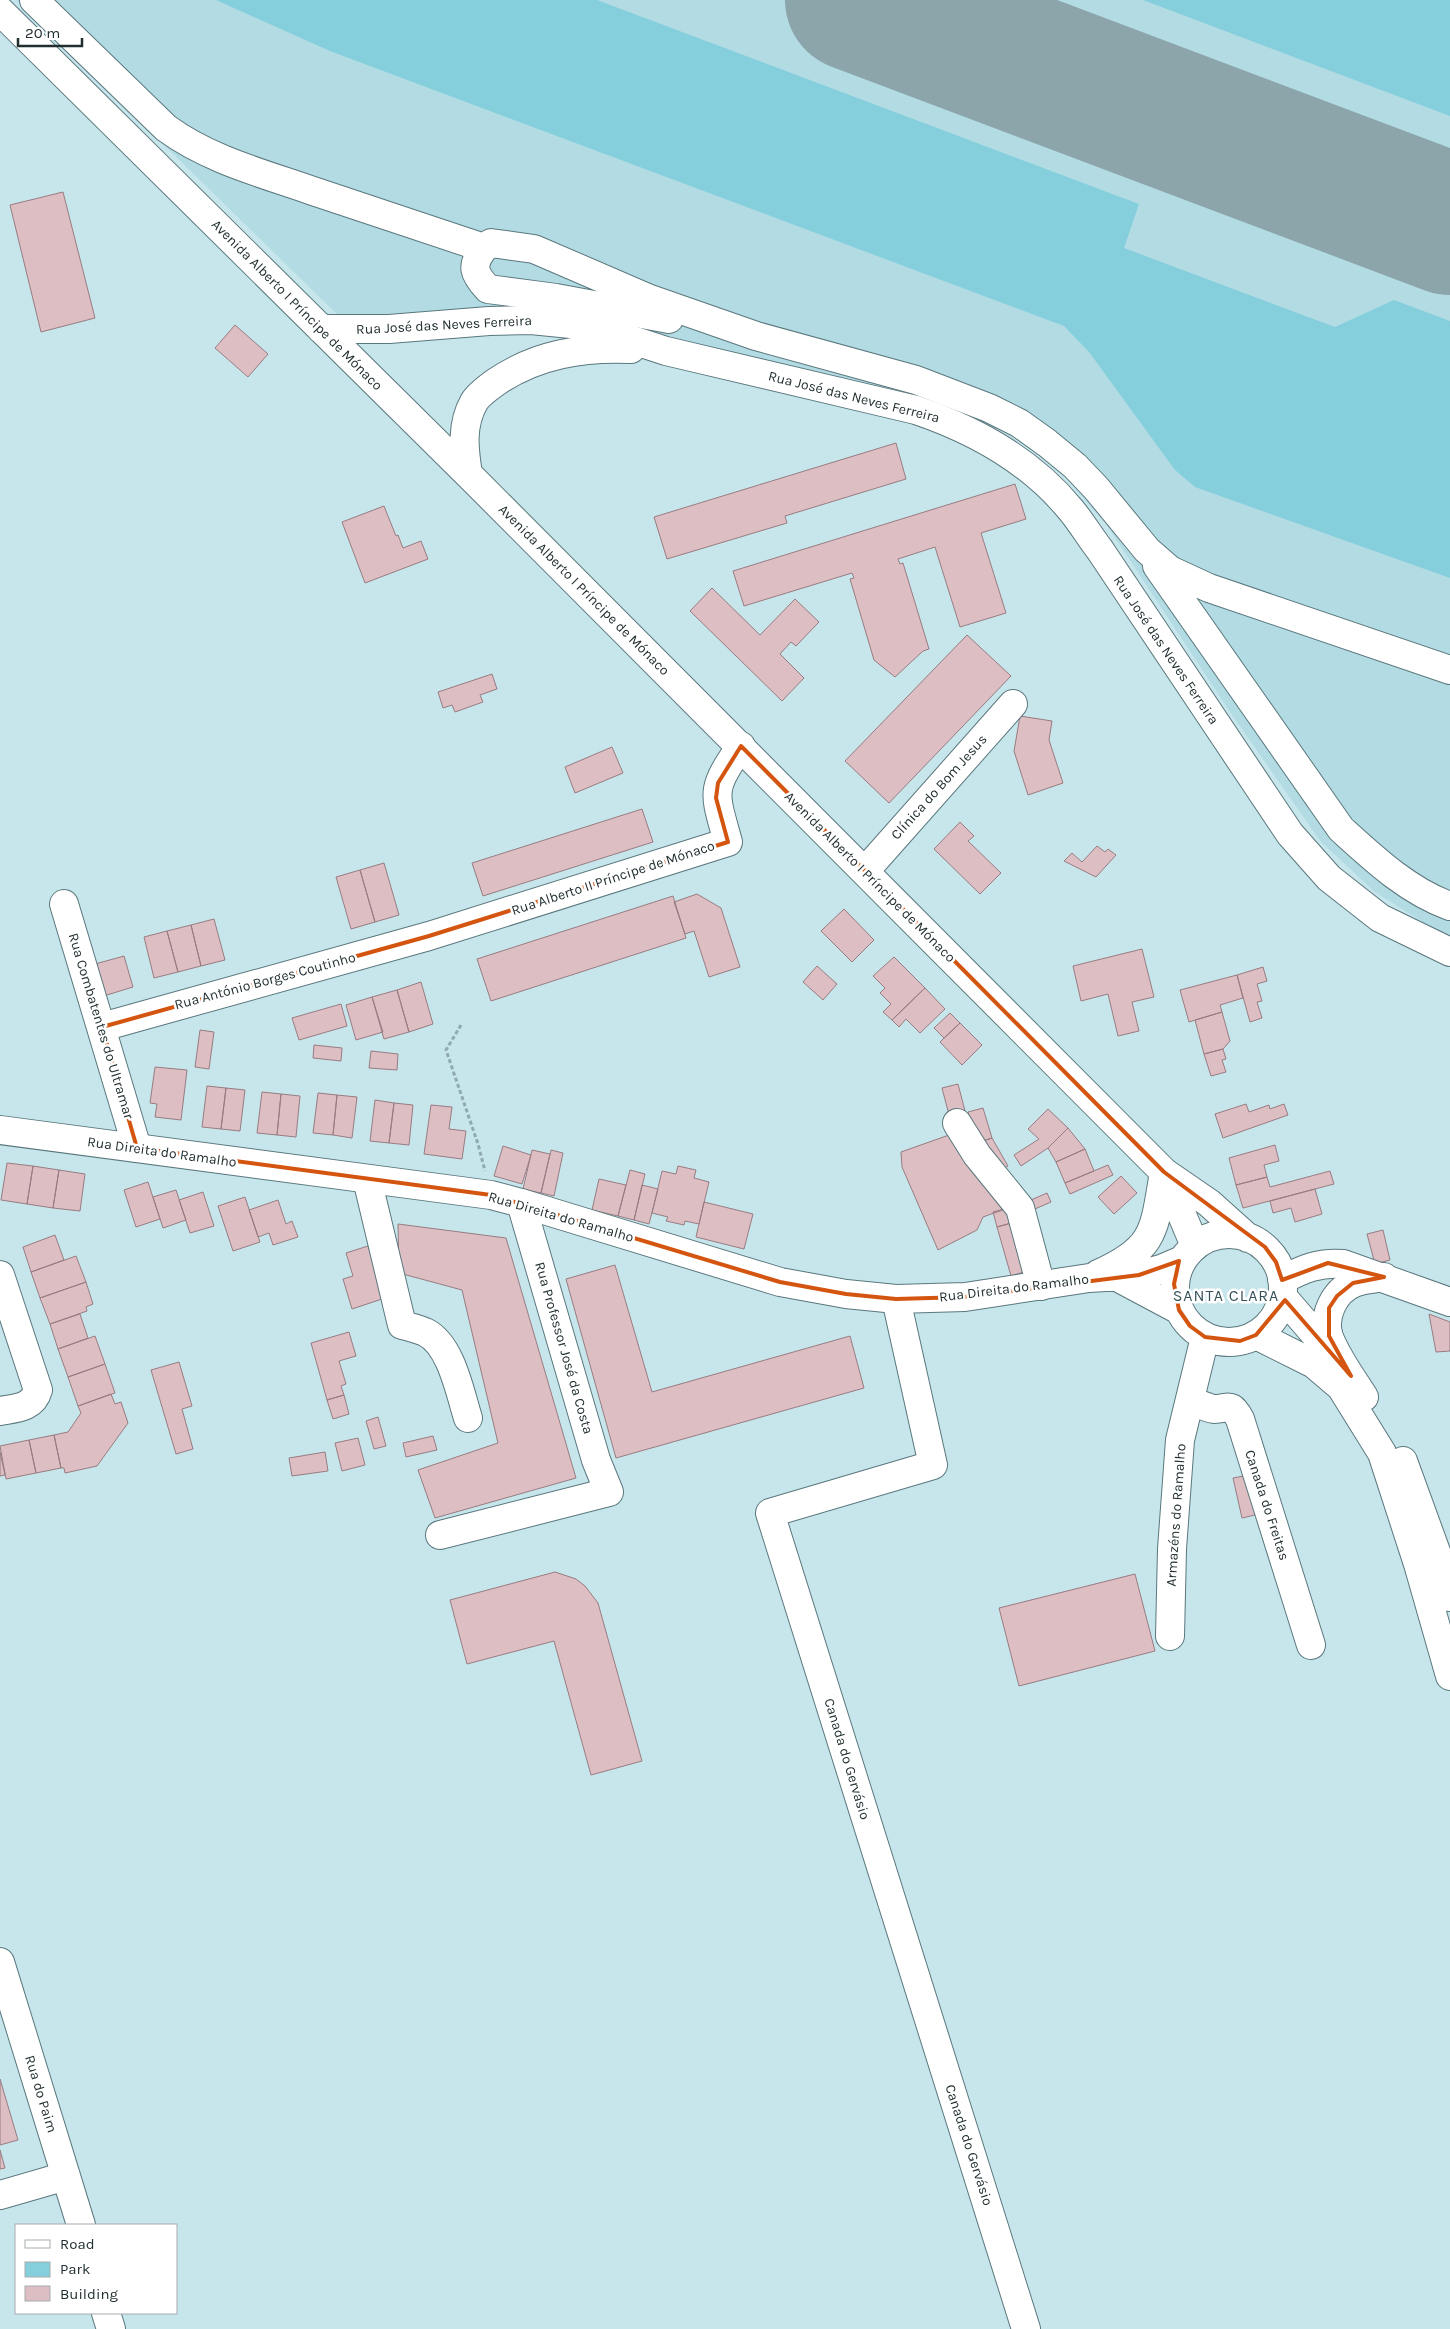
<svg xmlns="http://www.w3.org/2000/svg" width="1450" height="2329" font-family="Karla,sans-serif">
	<rect width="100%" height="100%" fill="#c6e6ec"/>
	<path fill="#b2dbe3" d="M16 0H1450V935L1434 929 1375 892 1321 842 1230 712 1106 524 1064 476 1037 453 1011 435 948 406 911 395 618 326 348 325Z"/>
	<path fill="#85cfdd" d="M216 0H597L1139 204 1124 248 1335 327 1394 300 1450 321V578L1195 487 1175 470 1089 352 1064 326 330 51Z
		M1143 0H1450V116Z"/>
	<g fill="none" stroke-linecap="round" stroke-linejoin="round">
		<path stroke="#8ca5aa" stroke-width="142" d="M856 0 1450 224"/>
	</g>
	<path fill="#dcbec3" stroke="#987c81" d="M63 192 95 318 41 332 10 205Z
		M235 325 268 354 248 377 215 348Z
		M896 443 906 479 785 516 787 523 667 559 654 517Z
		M1015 484 1026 519 981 533 1006 613 960 627 935 547 898 559 900 564 903 563 929 649 923 651 895 677 874 660 850 579 854 578 852 573 744 606 733 571Z
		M384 506 396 536 398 535 403 548 421 541 428 559 365 583 342 522Z
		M712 588 760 635 795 599 819 622 796 646 791 642 780 654 804 678 782 701 690 611Z
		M967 635 1011 676 889 803 845 761Z
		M492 674 497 689 480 695 483 702 455 712 452 705 443 708 438 692Z
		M1020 716 1052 721 1049 740 1063 783 1028 795 1014 751Z
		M612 747 623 773 575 793 565 767Z
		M642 809 653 842 483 896 472 863Z
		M960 822 974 836 968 841 1001 873 980 894 934 849Z
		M1097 846 1105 852 1108 849 1116 855 1096 877 1064 861 1072 853 1082 862Z
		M384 863 399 915 375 922 360 870Z
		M360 870 375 922 351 929 336 877Z
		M697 894 721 908 740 967 709 977 694 931 685 934 674 902Z
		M673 896 686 938 491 1001 477 959Z
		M844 909 874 940 852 962 821 931Z
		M214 919 225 960 201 966 191 925Z
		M191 925 201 966 178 972 167 931Z
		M167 931 178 972 154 978 144 937Z
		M1142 949 1154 997 1132 1002 1139 1031 1118 1036 1108 994 1081 1001 1073 966Z
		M124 956 133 987 97 998 88 966Z
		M894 957 925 988 892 1020 883 1012 891 1004 880 993 885 988 873 976Z
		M817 966 837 984 823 1000 803 982Z
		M1263 967 1267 981 1257 984 1262 1001 1257 1002 1262 1018 1250 1022 1237 975Z
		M1237 975 1243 998 1220 1005 1222 1012 1189 1022 1180 990Z
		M421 982 433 1024 409 1032 397 990Z
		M925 988 945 1009 920 1033 906 1019 899 1027 892 1020Z
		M397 990 409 1032 384 1039 372 997Z
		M372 997 383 1032 356 1040 346 1005Z
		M341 1004 347 1026 299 1040 292 1018Z
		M1222 1012 1230 1041 1223 1049 1204 1054 1195 1020Z
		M950 1013 960 1023 944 1038 934 1028Z
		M960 1023 982 1045 962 1065 940 1042Z
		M200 1030 214 1032 209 1069 195 1067Z
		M314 1045 342 1048 341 1061 313 1058Z
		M1223 1049 1226 1059 1222 1060 1226 1072 1211 1076 1204 1054Z
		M371 1051 398 1054 397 1070 369 1068Z
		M155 1067 187 1070 181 1120 155 1117 157 1104 150 1103Z
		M958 1084 965 1111 949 1115 942 1088Z
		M207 1086 226 1088 221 1129 202 1127Z
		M226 1088 245 1090 240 1131 221 1129Z
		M262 1092 281 1094 277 1135 257 1133Z
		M318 1093 337 1095 333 1135 313 1133Z
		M281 1094 300 1096 296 1137 277 1135Z
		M337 1095 357 1097 352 1138 333 1135Z
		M375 1100 394 1103 389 1143 370 1141Z
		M394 1103 413 1105 409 1145 389 1143Z
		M1246 1104 1249 1112 1269 1105 1270 1109 1284 1104 1288 1115 1223 1138 1215 1114Z
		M431 1105 452 1107 449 1129 466 1131 462 1159 424 1154Z
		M983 1108 992 1138 977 1143 968 1112Z
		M1048 1109 1068 1128 1048 1148 1021 1166 1014 1155 1039 1139 1028 1129Z
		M1068 1128 1085 1149 1056 1162 1048 1148Z
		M949 1135 1011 1207 983 1217 977 1230 938 1250 902 1167 901 1152Z
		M992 1138 1008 1166 996 1173 977 1143Z
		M1275 1145 1279 1161 1264 1165 1267 1177 1236 1185 1229 1158Z
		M503 1146 531 1155 522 1184 494 1176Z
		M1085 1149 1094 1171 1065 1183 1056 1162Z
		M532 1150 550 1154 541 1193 523 1189Z
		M551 1150 563 1153 554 1196 541 1193Z
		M7 1163 33 1166 27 1204 1 1200Z
		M1108 1165 1113 1175 1070 1194 1065 1183Z
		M33 1166 59 1170 53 1208 27 1204Z
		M678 1166 696 1170 694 1178 709 1182 699 1224 685 1221 684 1225 666 1221 668 1217 652 1213 662 1171 676 1174Z
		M59 1170 85 1174 80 1211 53 1208Z
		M630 1170 645 1174 634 1220 618 1216Z
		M1330 1171 1334 1184 1243 1208 1236 1185 1267 1177 1270 1187Z
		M1121 1176 1137 1193 1114 1214 1098 1197Z
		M599 1179 626 1185 618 1216 592 1210Z
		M148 1182 160 1219 136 1227 124 1190Z
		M642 1185 658 1189 649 1224 634 1220Z
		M1315 1189 1322 1214 1295 1222 1291 1208 1273 1213 1270 1201Z
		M176 1190 186 1220 163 1228 153 1197Z
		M203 1192 214 1226 190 1233 179 1200Z
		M1047 1193 1051 1202 1028 1212 1024 1203Z
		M245 1197 260 1242 233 1251 218 1206Z
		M278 1200 286 1224 292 1221 298 1237 273 1245 269 1233 258 1237 249 1210Z
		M704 1202 753 1214 744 1249 696 1237Z
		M1011 1207 1015 1222 997 1227 993 1212Z
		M1015 1222 1030 1270 1011 1276 997 1227Z
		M398 1224 506 1238 576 1478 435 1518 418 1470 498 1443 462 1290 399 1273Z
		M1383 1230 1390 1260 1375 1264 1367 1234Z
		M55 1235 64 1260 31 1272 23 1247Z
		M368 1246 385 1298 352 1309 343 1279 353 1276 346 1253Z
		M76 1256 86 1282 40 1298 31 1272Z
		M615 1265 652 1392 850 1336 864 1388 616 1458 566 1279Z
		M86 1282 93 1304 86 1307 87 1311 50 1324 40 1298Z
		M80 1314 88 1338 58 1349 50 1324Z
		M1429 1314 1450 1322V1351L1436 1352Z
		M349 1332 356 1356 339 1361 346 1384 341 1386 344 1395 327 1400 311 1343Z
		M95 1336 105 1364 68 1377 58 1349Z
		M179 1362 192 1406 182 1409 193 1449 176 1454 151 1370Z
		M105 1364 115 1393 78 1406 68 1377Z
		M111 1394 115 1404 121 1402 128 1423 97 1466 65 1473 64 1468H61L54 1435 68 1432 81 1413 78 1406Z
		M344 1395 349 1414 333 1419 327 1400Z
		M378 1417 386 1446 374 1449 366 1421Z
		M54 1435 61 1468 36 1473 29 1440Z
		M433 1436 437 1450 406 1457 403 1443Z
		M358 1438 365 1465 342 1471 335 1443Z
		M29 1440 36 1473 6 1479 0 1446Z
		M0 1452 5 1475 0 1476Z
		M325 1452 328 1471 292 1476 289 1458Z
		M1249 1475 1259 1514 1242 1518 1233 1478Z
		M555 1572 576 1579 585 1586 598 1603 642 1761 591 1775 554 1641 467 1664 450 1600Z
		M1135 1574 1155 1651 1019 1686 999 1608Z
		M0 2079 18 2140 0 2145Z
		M0 2150 5 2168 0 2169Z"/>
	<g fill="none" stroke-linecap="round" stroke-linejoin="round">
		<g stroke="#5a777d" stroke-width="30">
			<path id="minor" d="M34 0 166 128C208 159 261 173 310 190 368 209 426 229 484 248L491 243 534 249 650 299 756 336 916 380 989 408 1019 423 1047 443 1075 466 1096 488 1147 550 1170 570 1209 588 1450 670
				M484 248C470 266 474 274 488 289L556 298 669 319
				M1157 566 1341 829C1374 859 1408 891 1450 906
				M865 871 1013 704
				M64 904 137 1148
				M102 1027 429 936 728 842C714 791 710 791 741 746
				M957 1123 977 1155 1020 1208 1041 1286
				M367 1179 402 1325C410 1327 418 1329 425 1332 451 1344 460 1393 468 1418
				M0 1275 38 1390C33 1408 16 1408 0 1411
				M896 1299 933 1465 770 1513 1026 2329
				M1191 1401C1197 1403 1207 1408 1214 1409 1229 1409 1230 1401 1240 1419L1311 1645
				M440 1535 609 1492 596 1460 521 1203
				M1170 1636 1172 1549 1180 1440 1205 1337
				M0 1962 81 2225
				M0 2195 66 2176
				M106 2313 111 2329"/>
		</g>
		<g stroke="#5a777d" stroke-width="30">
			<path id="major" d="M0 11 468 474 1164 1172 1209 1203 1248 1238
				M321 329H389L489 321 531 320 571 324 614 334 666 351 916 410C975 430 1031 461 1071 510 1081 522 1090 537 1100 550L1290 834 1329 878 1380 918 1450 952
				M468 474C464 449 461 425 474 402 478 395 489 387 496 382 537 354 583 347 631 349
				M0 1130 491 1195 521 1203 780 1282 846 1294 896 1299 965 1297 1089 1278 1139 1275 1161 1269 1182 1260
				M1164 1172 1195 1246
				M1175 1288a54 54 0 1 1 108 0a54 54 0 1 1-108 0Z
				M1098 1274C1156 1248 1154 1231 1164 1172
				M1117 1277 1179 1310
				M1282 1280C1303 1269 1319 1262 1343 1264L1450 1302"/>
		</g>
		<g stroke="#5a777d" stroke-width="30">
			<path id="highway" d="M1282 1296 1332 1354
				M1256 1335 1314 1364 1341 1387 1382 1453 1418 1564 1450 1676
				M1364 1397C1352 1378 1337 1358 1329 1337 1322 1317 1334 1291 1354 1283 1363 1279 1374 1279 1384 1277
				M1403 1461 1443 1571 1450 1597"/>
		</g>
		<path stroke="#90aaae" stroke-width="3" stroke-dasharray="4 2.5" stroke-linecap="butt" d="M461 1025 446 1050 478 1144 485 1171"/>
		<use href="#minor" stroke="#fff" stroke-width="28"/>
		<use href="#major" stroke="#fff" stroke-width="28"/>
		<use href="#highway" stroke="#fff" stroke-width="28"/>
	</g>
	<path fill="none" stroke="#d45510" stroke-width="4" stroke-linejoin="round" d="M741 746 1164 1172 1265 1247 1276 1262 1282 1280 1328 1263 1384 1277 1353 1283 1337 1296 1329 1308V1336L1351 1376 1285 1300 1256 1335 1240 1341 1205 1337 1190 1326 1179 1310 1174 1284 1179 1261 1139 1275 965 1297 896 1299 846 1294 780 1282 491 1195 137 1148 102 1027 429 936 728 842 716 798 718 783Z"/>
	<g text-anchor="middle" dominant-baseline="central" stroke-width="5" stroke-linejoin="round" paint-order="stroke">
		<g font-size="14" fill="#222f31" stroke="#fff">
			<text transform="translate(297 305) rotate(45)">Avenida Alberto I Príncipe de Mónaco</text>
			<text transform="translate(444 325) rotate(-3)">Rua José das Neves Ferreira</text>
			<text transform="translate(854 397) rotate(14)">Rua José das Neves Ferreira</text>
			<text transform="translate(584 590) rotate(45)">Avenida Alberto I Príncipe de Mónaco</text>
			<text transform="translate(1166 650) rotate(56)">Rua José das Neves Ferreira</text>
			<text transform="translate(939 787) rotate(-48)">Clínica do Bom Jesus</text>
			<text transform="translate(870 877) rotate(45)">Avenida Alberto I Príncipe de Mónaco</text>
			<text transform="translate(613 878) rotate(-18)">Rua Alberto II Príncipe de Mónaco</text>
			<text transform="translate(265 981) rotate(-15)">Rua António Borges Coutinho</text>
			<text transform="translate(101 1026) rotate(73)">Rua Combatentes do Ultramar</text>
			<text transform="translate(162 1152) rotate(8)">Rua Direita do Ramalho</text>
			<text transform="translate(561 1217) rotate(16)">Rua Direita do Ramalho</text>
			<text transform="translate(1014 1288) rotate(-7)">Rua Direita do Ramalho</text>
			<text transform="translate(564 1348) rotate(74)">Rua Professor José da Costa</text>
			<text transform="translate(1267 1505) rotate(72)">Canada do Freitas</text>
			<text transform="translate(1176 1515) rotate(-86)">Armazéns do Ramalho</text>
			<text transform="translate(847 1759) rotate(73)">Canada do Gervásio</text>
			<text transform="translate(41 2094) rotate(73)">Rua do Paim</text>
			<text transform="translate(969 2145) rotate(72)">Canada do Gervásio</text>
		</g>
		<g font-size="16" letter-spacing="1" fill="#365258" stroke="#fff">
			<text x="1226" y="1295">SANTA CLARA</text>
		</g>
	</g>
	<rect x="15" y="2224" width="162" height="90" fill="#ffffff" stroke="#a7acad"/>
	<rect x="25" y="2240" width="25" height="8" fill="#ffffff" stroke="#a7acad"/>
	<text x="60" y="2249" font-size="15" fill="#222f31">Road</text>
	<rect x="25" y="2262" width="25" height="15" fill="#85cfdd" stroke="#a7acad"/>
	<text x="60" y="2274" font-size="15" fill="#222f31">Park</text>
	<rect x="25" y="2286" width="25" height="15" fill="#dcbec3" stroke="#a7acad"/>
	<text x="60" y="2299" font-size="15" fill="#222f31">Building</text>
	<path d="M18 38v8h64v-8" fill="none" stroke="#222f31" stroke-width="2.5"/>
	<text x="25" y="38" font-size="15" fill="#222f31" stroke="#ffffff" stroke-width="4" paint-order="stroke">20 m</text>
</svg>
